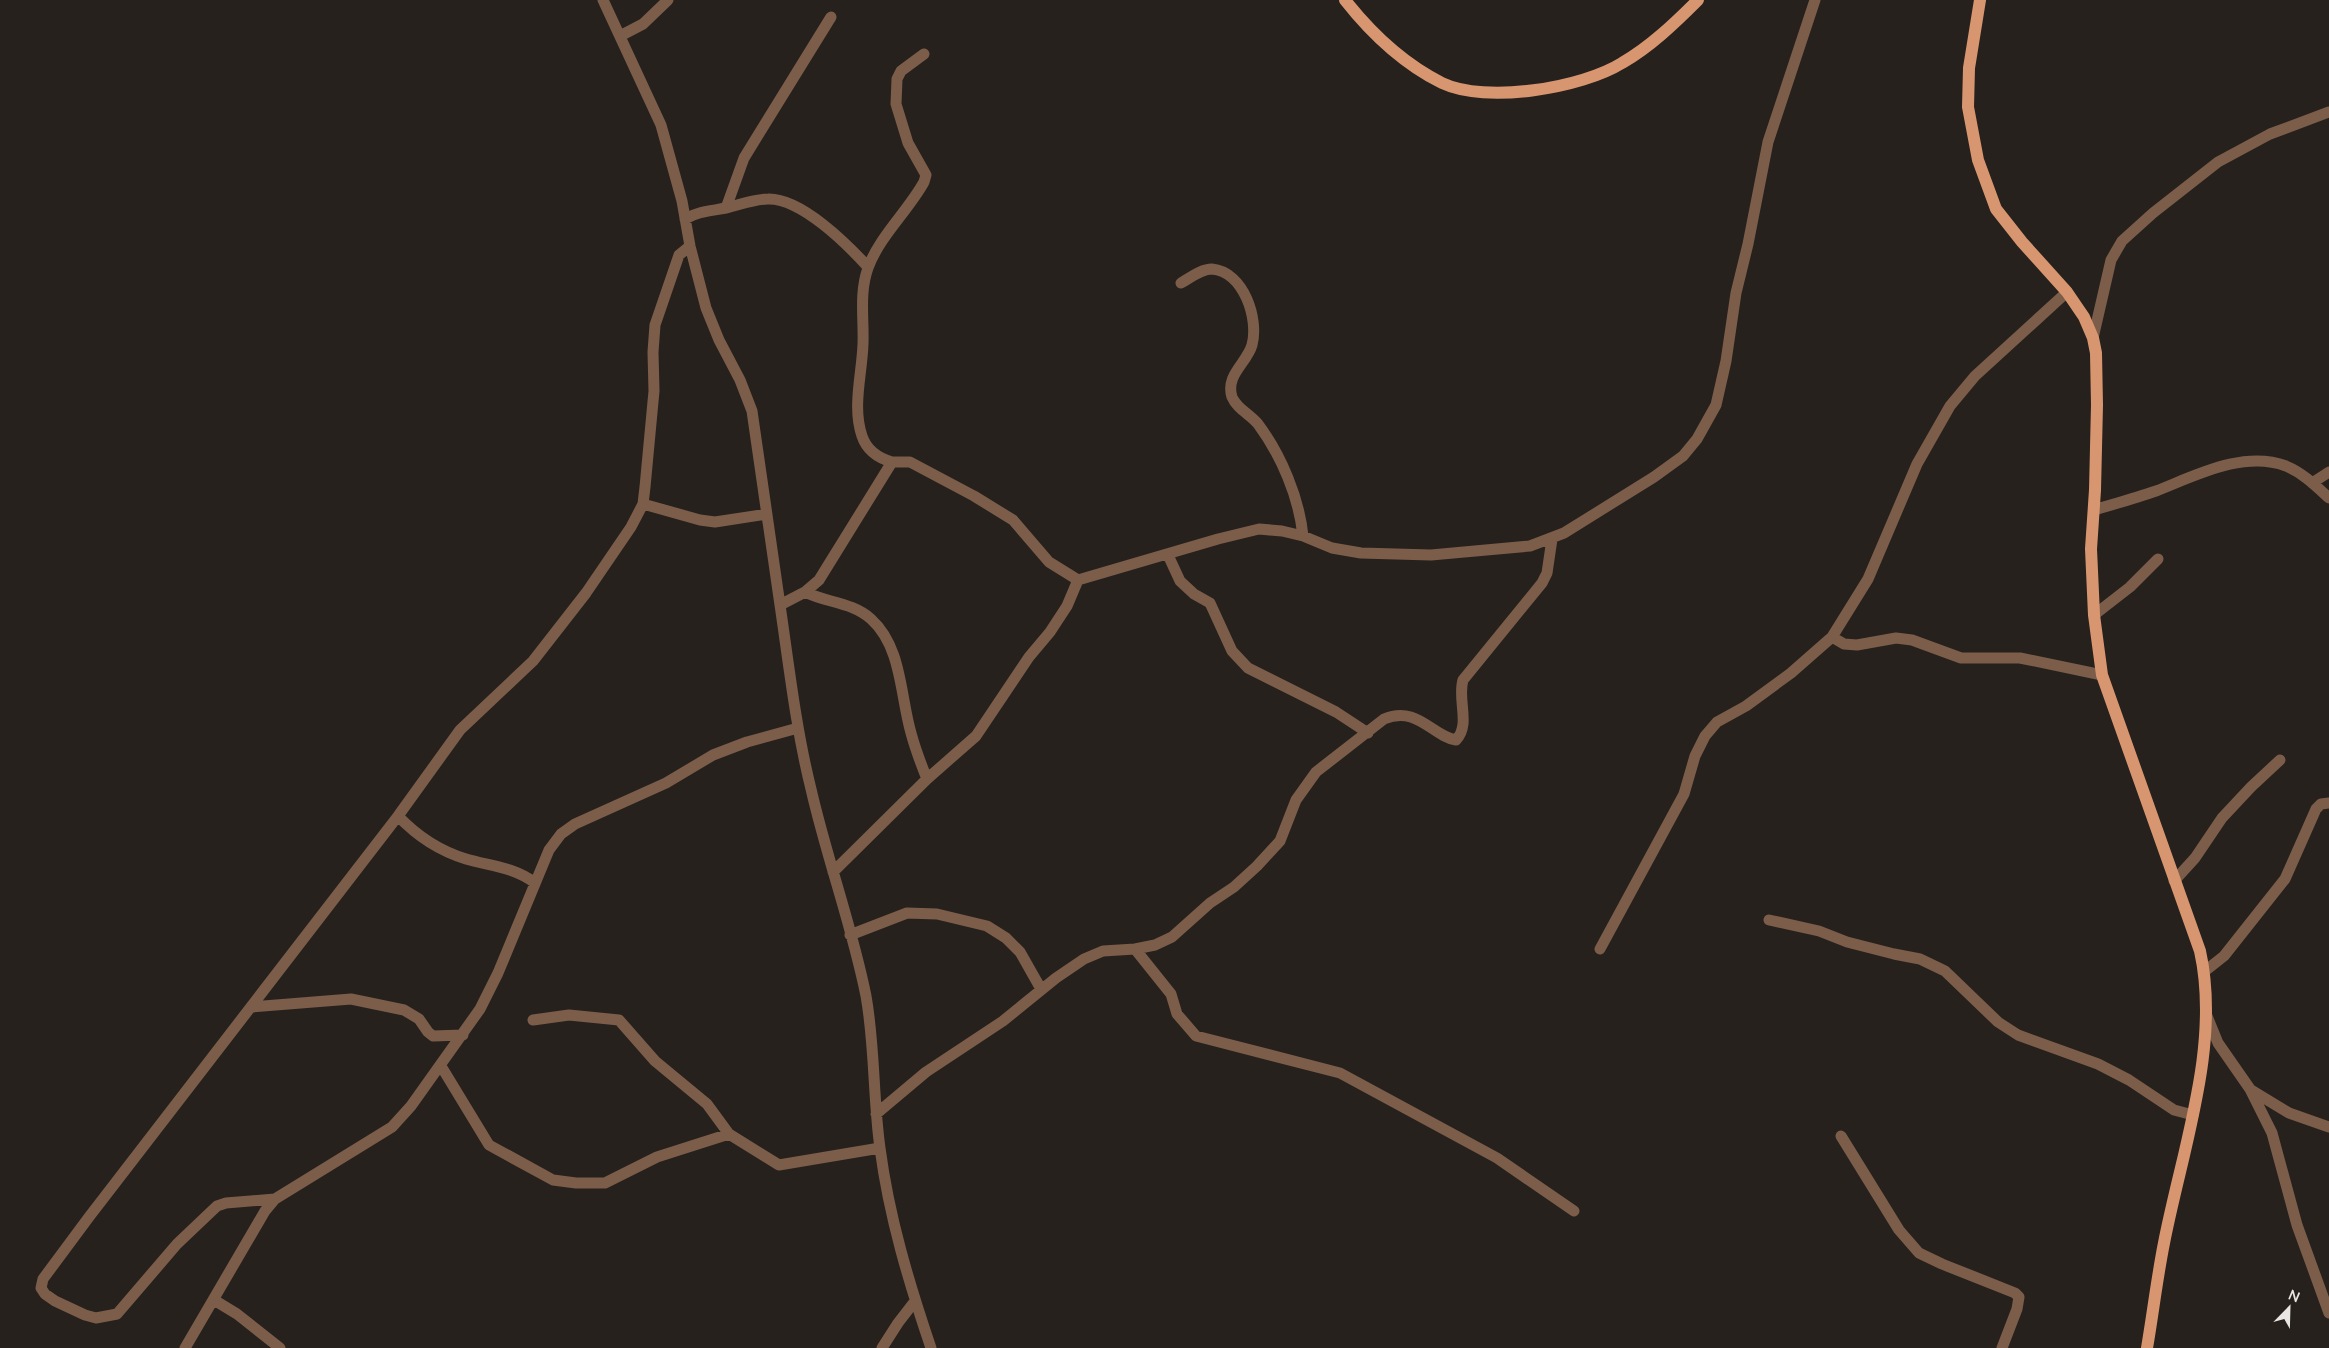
<svg xmlns="http://www.w3.org/2000/svg" width="2329" height="1348" font-family="Lato,sans-serif">
	<rect width="100%" height="100%" fill="#26211d"/>
	<g fill="none" stroke-linecap="round" stroke-linejoin="round">
		<path stroke="#7c5d4a" stroke-width="11" d="M603 0 661 125 682 201 690 246 706 308 719 340 740 380 752 411 780 605
			M620 36 643 24 668 0
			M726 208 744 158 831 17
			M685 219C699 211 711 211 726 208 740 205 753 199 768 199 801 198 847 244 868 267
			M1181 283C1190 278 1201 269 1212 269 1244 272 1259 319 1252 345 1247 363 1225 375 1232 397 1237 409 1250 414 1258 424 1281 455 1299 497 1303 536
			M2093 338 2111 260 2122 241 2153 213 2218 162 2270 134 2329 112
			M892 462C878 458 867 451 862 436 852 407 862 374 863 344 864 319 859 293 868 268 879 237 908 211 924 182L926 175 908 143 896 104 897 79 901 71 924 54
			M2312 483 2329 472
			M643 504 700 520 715 522 767 514
			M2094 510C2114 504 2136 498 2156 491 2195 476 2243 450 2286 466 2303 473 2316 486 2329 498
			M1168 555 1180 581 1194 594 1210 603 1232 651 1248 668 1336 712 1368 733
			M805 592C827 603 852 602 871 619 902 647 900 695 911 733 915 748 921 764 927 779
			M2094 615 2130 587 2158 559
			M1832 637 1868 579 1917 464 1950 406 1975 376 2067 292
			M398 816C416 835 440 851 466 859 490 866 514 867 535 883
			M833 872 927 779 976 736 1029 657 1050 632 1067 606 1078 580
			M2174 881 2195 858 2222 818 2251 787 2280 760
			M1769 920 1819 931 1847 942 1894 954 1920 959 1945 971 1998 1022 2018 1035 2098 1064 2129 1080 2174 1110 2193 1115
			M850 935 907 913 937 914 987 926 1006 938 1020 952 1041 989
			M1135 949 1171 994 1177 1014 1196 1036 1340 1073 1497 1158 1574 1211
			M1600 949 1684 794 1695 756 1705 736 1717 722 1746 706 1791 673 1832 637 1844 644 1857 645 1896 638 1912 640 1961 658H2020L2102 675
			M2205 971 2224 956 2285 879 2316 809 2321 804 2329 803
			M252 1007 351 999 404 1010 419 1019 428 1032 433 1036 463 1035
			M2207 1016 2218 1043 2250 1089 2272 1133 2297 1225 2329 1313
			M533 1020 569 1015 619 1020 655 1061 707 1104 729 1134 779 1165 880 1148
			M441 1066 489 1145 553 1180 576 1183H605L657 1157 729 1134
			M2251 1090 2289 1113 2329 1127
			M876 1114 926 1072 1003 1021 1056 978 1084 959 1103 951 1135 949 1155 945 1172 937 1210 903 1234 887 1257 866 1280 841 1296 800 1316 772 1384 719C1417 705 1432 736 1456 740 1471 725 1457 699 1463 680L1542 583 1547 573 1552 539
			M1841 1136 1899 1230 1919 1253 1942 1264 2015 1293 2019 1297 2017 1309 2002 1348
			M275 1199 226 1203 217 1206 177 1244 117 1314 96 1318 85 1315 55 1301 45 1294 41 1288 43 1279 89 1217 398 816 460 730 533 661 586 593 631 527 643 504 645 487 654 391 653 352 655 325 679 255 690 246
			M214 1300 237 1314 280 1348
			M185 1348 265 1211 275 1199 392 1127 411 1106 480 1009 498 973 549 850 561 834 575 824 666 783 713 755 747 742 798 728
			M882 1348 898 1323 915 1301
			M931 1348C909 1283 889 1217 880 1148 873 1098 875 1046 866 996 852 926 827 859 811 789 796 729 789 666 780 605L805 592 819 580 892 462H910L974 496 1013 520 1049 562 1078 580 1218 539 1259 529 1282 531 1303 536 1332 548 1361 553 1431 555 1530 546 1564 533 1654 477 1683 456 1697 439 1716 405 1726 361 1736 293 1748 244 1768 142 1815 0"/>
		<path stroke="#d89670" stroke-width="12" d="M1345 0C1371 33 1404 64 1442 83 1486 104 1582 88 1622 63 1650 47 1675 23 1698 0
			M1980 0 1969 68 1968 107 1978 160 1996 209 2022 242 2067 292 2084 317 2093 338 2096 353 2097 405 2095 490 2091 549 2094 615 2102 675 2200 951C2221 1045 2182 1150 2164 1243 2157 1278 2153 1313 2147 1348"/>
	</g>
	<g transform="translate(2289 1308) rotate(23)" stroke="#26211d" stroke-width="4" paint-order="stroke">
	<path d="M0-4L9 19L0 12L-9 19Z" fill="#e8e5e2"/>
	<text y="-8" font-size="14" font-weight="bold" text-anchor="middle" fill="#e8e5e2">N</text>
	</g>
</svg>
